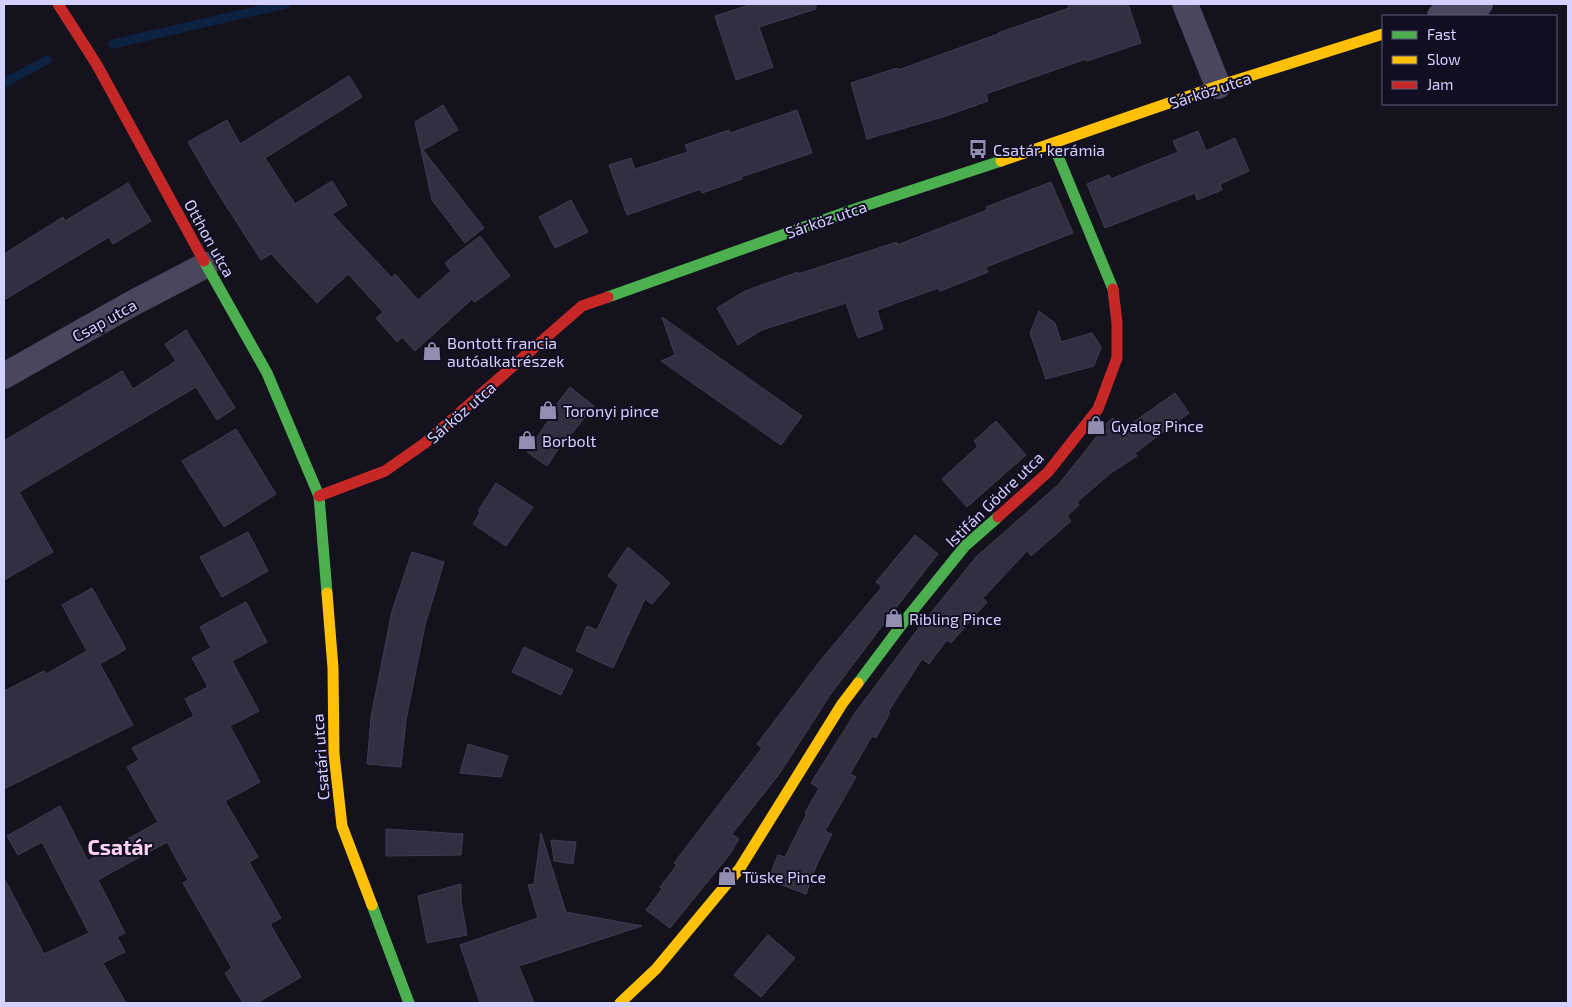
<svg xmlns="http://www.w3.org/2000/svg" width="1572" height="1007" font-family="'Exo 2',sans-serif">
	<rect width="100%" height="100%" fill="#14121d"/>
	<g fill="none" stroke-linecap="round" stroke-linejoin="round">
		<path stroke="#0d2140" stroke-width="9" d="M113 44 286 4
			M4 83 47 60"/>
	</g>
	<path fill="#323040" stroke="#403c51" d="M752 4H816V9L759 27 773 67 736 80 715 16Z
		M1067 4H1128L1141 43 1087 61 1086 59 986 94 988 101 943 117 867 139 851 83 897 68 898 70 998 34V33L1069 8Z
		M349 76 362 97 265 158 295 204 332 181 347 205 332 214 392 278 395 274 418 300 451 271 445 263 480 236 510 276 475 302 472 299 415 351 402 337 397 342 376 318 383 312 348 274 317 303 271 254 261 260 214 187 188 142 227 120 240 144Z
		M443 105 458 130 423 150 484 228 465 243 432 200 415 122Z
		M797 110 812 153 741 177 742 179 702 193 701 189 627 215 609 165 631 158 635 169 688 152 685 145 729 130 730 133Z
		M1198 131 1206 151 1235 138 1249 171 1220 184 1222 190 1197 200 1195 193 1105 228 1087 184 1109 175 1111 179 1178 152 1173 141Z
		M1051 182 1073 233 986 267 988 272 971 279 940 291 938 288 877 310 883 329 858 338 846 303 762 330 738 345 717 308 745 291 798 272V274L897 242V245L987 210 986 207Z
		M128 183 151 221 113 244 109 237 4 300V254L63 217 65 221Z
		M571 200 588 232 555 248 539 217Z
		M1039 311 1055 323 1061 342 1092 333 1101 347 1094 366 1046 379 1030 333Z
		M662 317 802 416 781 445 661 361 675 355Z
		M186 330 235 408 217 420 196 387 19 492 53 552 4 580V441L122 371 133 389 176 361 165 344Z
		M570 387 594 406 569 437 567 436 547 466 527 452 548 421 545 419Z
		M1175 393 1189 413 1135 453 1137 456 1111 473 1077 502 1079 505 1067 516 1071 521 1031 556 1027 551 983 598 987 602 951 643 947 640 929 664 922 659 888 712 890 713 876 738 872 736 850 774 856 777 825 831 832 834 817 864 806 894 768 880 778 855 785 857 807 813H805L819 788 811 783 855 713 918 629 976 557 1059 484 1109 421 1113 418 1121 431Z
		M996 421 1026 455 967 507 942 479 978 446 974 441Z
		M236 429 276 494 224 527 182 461Z
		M496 483 533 507 506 546 473 524 480 513 478 511Z
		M248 532 268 571 222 597 200 557Z
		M915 535 938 554 894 610 830 695 780 773 732 834 739 839 730 854 670 928 646 910 662 889 660 887 677 865 674 863 762 748 757 744 820 661 882 587 876 582Z
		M628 547 670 583 652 604 645 599 613 668 576 651 587 626 597 630 618 585 608 576Z
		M412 552 444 562 425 625 406 720 401 767 367 764 371 717 392 611Z
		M92 588 126 649 100 664 133 725 4 789V691L44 671 46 674 87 651 62 605Z
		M246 602 267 642 232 661 259 711 230 726 260 782 225 801 258 857 249 862 281 918 270 924 301 977 257 1003H243L225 973 232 968 183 883 188 880 167 842 98 880 125 933 117 937 125 952 103 963 126 1003H4V878L44 954 89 933 42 842 18 855 7 836 60 806 88 861 158 822 127 767 139 760 132 748 194 716 185 699 208 687 192 658 211 648 200 627Z
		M524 647 573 670 561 695 512 672Z
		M468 744 508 756 501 777 460 773Z
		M386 829 463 834 461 855 386 856Z
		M541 833 566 912 642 926 519 966 534 1003H480L460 945 538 918 528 885 534 884Z
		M551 840 576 842 573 864 554 861Z
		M461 884V901L467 935 427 943 418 896Z
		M768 935 795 958 761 997 734 975Z"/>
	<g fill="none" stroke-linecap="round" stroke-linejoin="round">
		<path stroke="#48475e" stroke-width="26" d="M1185 4 1218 86
			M1440 16 1480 4
			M4 376 131 304 206 265"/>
		<path stroke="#4caf50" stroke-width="11" d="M1053 144 1113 289
			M204 261 267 373 319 496 327 593
			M608 297 849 211 1001 161
			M858 683 906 619 965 546 998 517
			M372 905 409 1003"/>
		<path stroke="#ffc107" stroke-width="11" d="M1001 161 1218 86 1383 34
			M327 593 333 668 334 754 342 826 372 905
			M620 1003 656 969 740 868 842 704 858 683"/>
		<path stroke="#c62828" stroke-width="11" d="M58 4 97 65 204 261
			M319 496 385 471 425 443 582 306 608 297
			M998 517 1048 472 1098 409 1117 358V323L1113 289"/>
	</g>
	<defs>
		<g id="bus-bare" transform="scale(1.5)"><path d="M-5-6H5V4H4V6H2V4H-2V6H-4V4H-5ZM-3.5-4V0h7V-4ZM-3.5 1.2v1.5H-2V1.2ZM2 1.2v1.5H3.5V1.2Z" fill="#918eb0" stroke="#110e22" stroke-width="2.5" paint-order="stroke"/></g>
		<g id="shop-bare" transform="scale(1.5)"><path d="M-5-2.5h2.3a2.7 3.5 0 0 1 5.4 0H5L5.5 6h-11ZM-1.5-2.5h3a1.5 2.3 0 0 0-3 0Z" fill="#918eb0" stroke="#110e22" stroke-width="2.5" paint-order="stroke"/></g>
	</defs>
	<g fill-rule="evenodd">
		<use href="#bus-bare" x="978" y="149"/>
		<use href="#shop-bare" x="432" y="351"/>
		<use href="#shop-bare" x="548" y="410"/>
		<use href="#shop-bare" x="1096" y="425"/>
		<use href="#shop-bare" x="527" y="440"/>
		<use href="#shop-bare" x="894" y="618"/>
		<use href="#shop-bare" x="727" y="876"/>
	</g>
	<g text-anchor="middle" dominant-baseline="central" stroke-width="4" stroke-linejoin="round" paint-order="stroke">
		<g font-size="16" fill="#d4d0ff" stroke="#110e22">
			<text transform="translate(1210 90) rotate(-18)">Sárköz utca</text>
			<text transform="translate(826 219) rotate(-19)">Sárköz utca</text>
			<text transform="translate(210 238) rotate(61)">Otthon utca</text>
			<text transform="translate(104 320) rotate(-29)">Csap utca</text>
			<text transform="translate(461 412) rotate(-41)">Sárköz utca</text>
			<text transform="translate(994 499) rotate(-44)">Istifán Gödre utca</text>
			<text transform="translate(320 757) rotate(-94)">Csatári utca</text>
		</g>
		<g font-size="16" fill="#d4d0ff" stroke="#110e22" text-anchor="start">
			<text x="993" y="149">Csatár, kerámia</text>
			<text x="447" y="342">Bontott francia<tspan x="447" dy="18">autóalkatrészek</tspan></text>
			<text x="563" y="410">Toronyi pince</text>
			<text x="1111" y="425">Gyalog Pince</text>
			<text x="542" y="440">Borbolt</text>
			<text x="909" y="618">Ribling Pince</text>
			<text x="742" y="876">Tüske Pince</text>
		</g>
		<g font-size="21" font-weight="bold" fill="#ffd2f0" stroke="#110e22">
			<text x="120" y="846">Csatár</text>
		</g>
	</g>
	<rect width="1572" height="1007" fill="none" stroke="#d4d0ff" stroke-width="10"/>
	<rect x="1382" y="15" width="175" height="90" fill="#110e22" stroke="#5f5c7a"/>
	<rect x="1392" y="31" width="25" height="8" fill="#4caf50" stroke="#5f5c7a"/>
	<text x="1427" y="40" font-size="15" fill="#d4d0ff">Fast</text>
	<rect x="1392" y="56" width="25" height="8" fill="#ffc107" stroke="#5f5c7a"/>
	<text x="1427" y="65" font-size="15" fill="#d4d0ff">Slow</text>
	<rect x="1392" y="81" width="25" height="8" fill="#c62828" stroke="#5f5c7a"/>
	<text x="1427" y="90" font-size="15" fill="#d4d0ff">Jam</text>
</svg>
